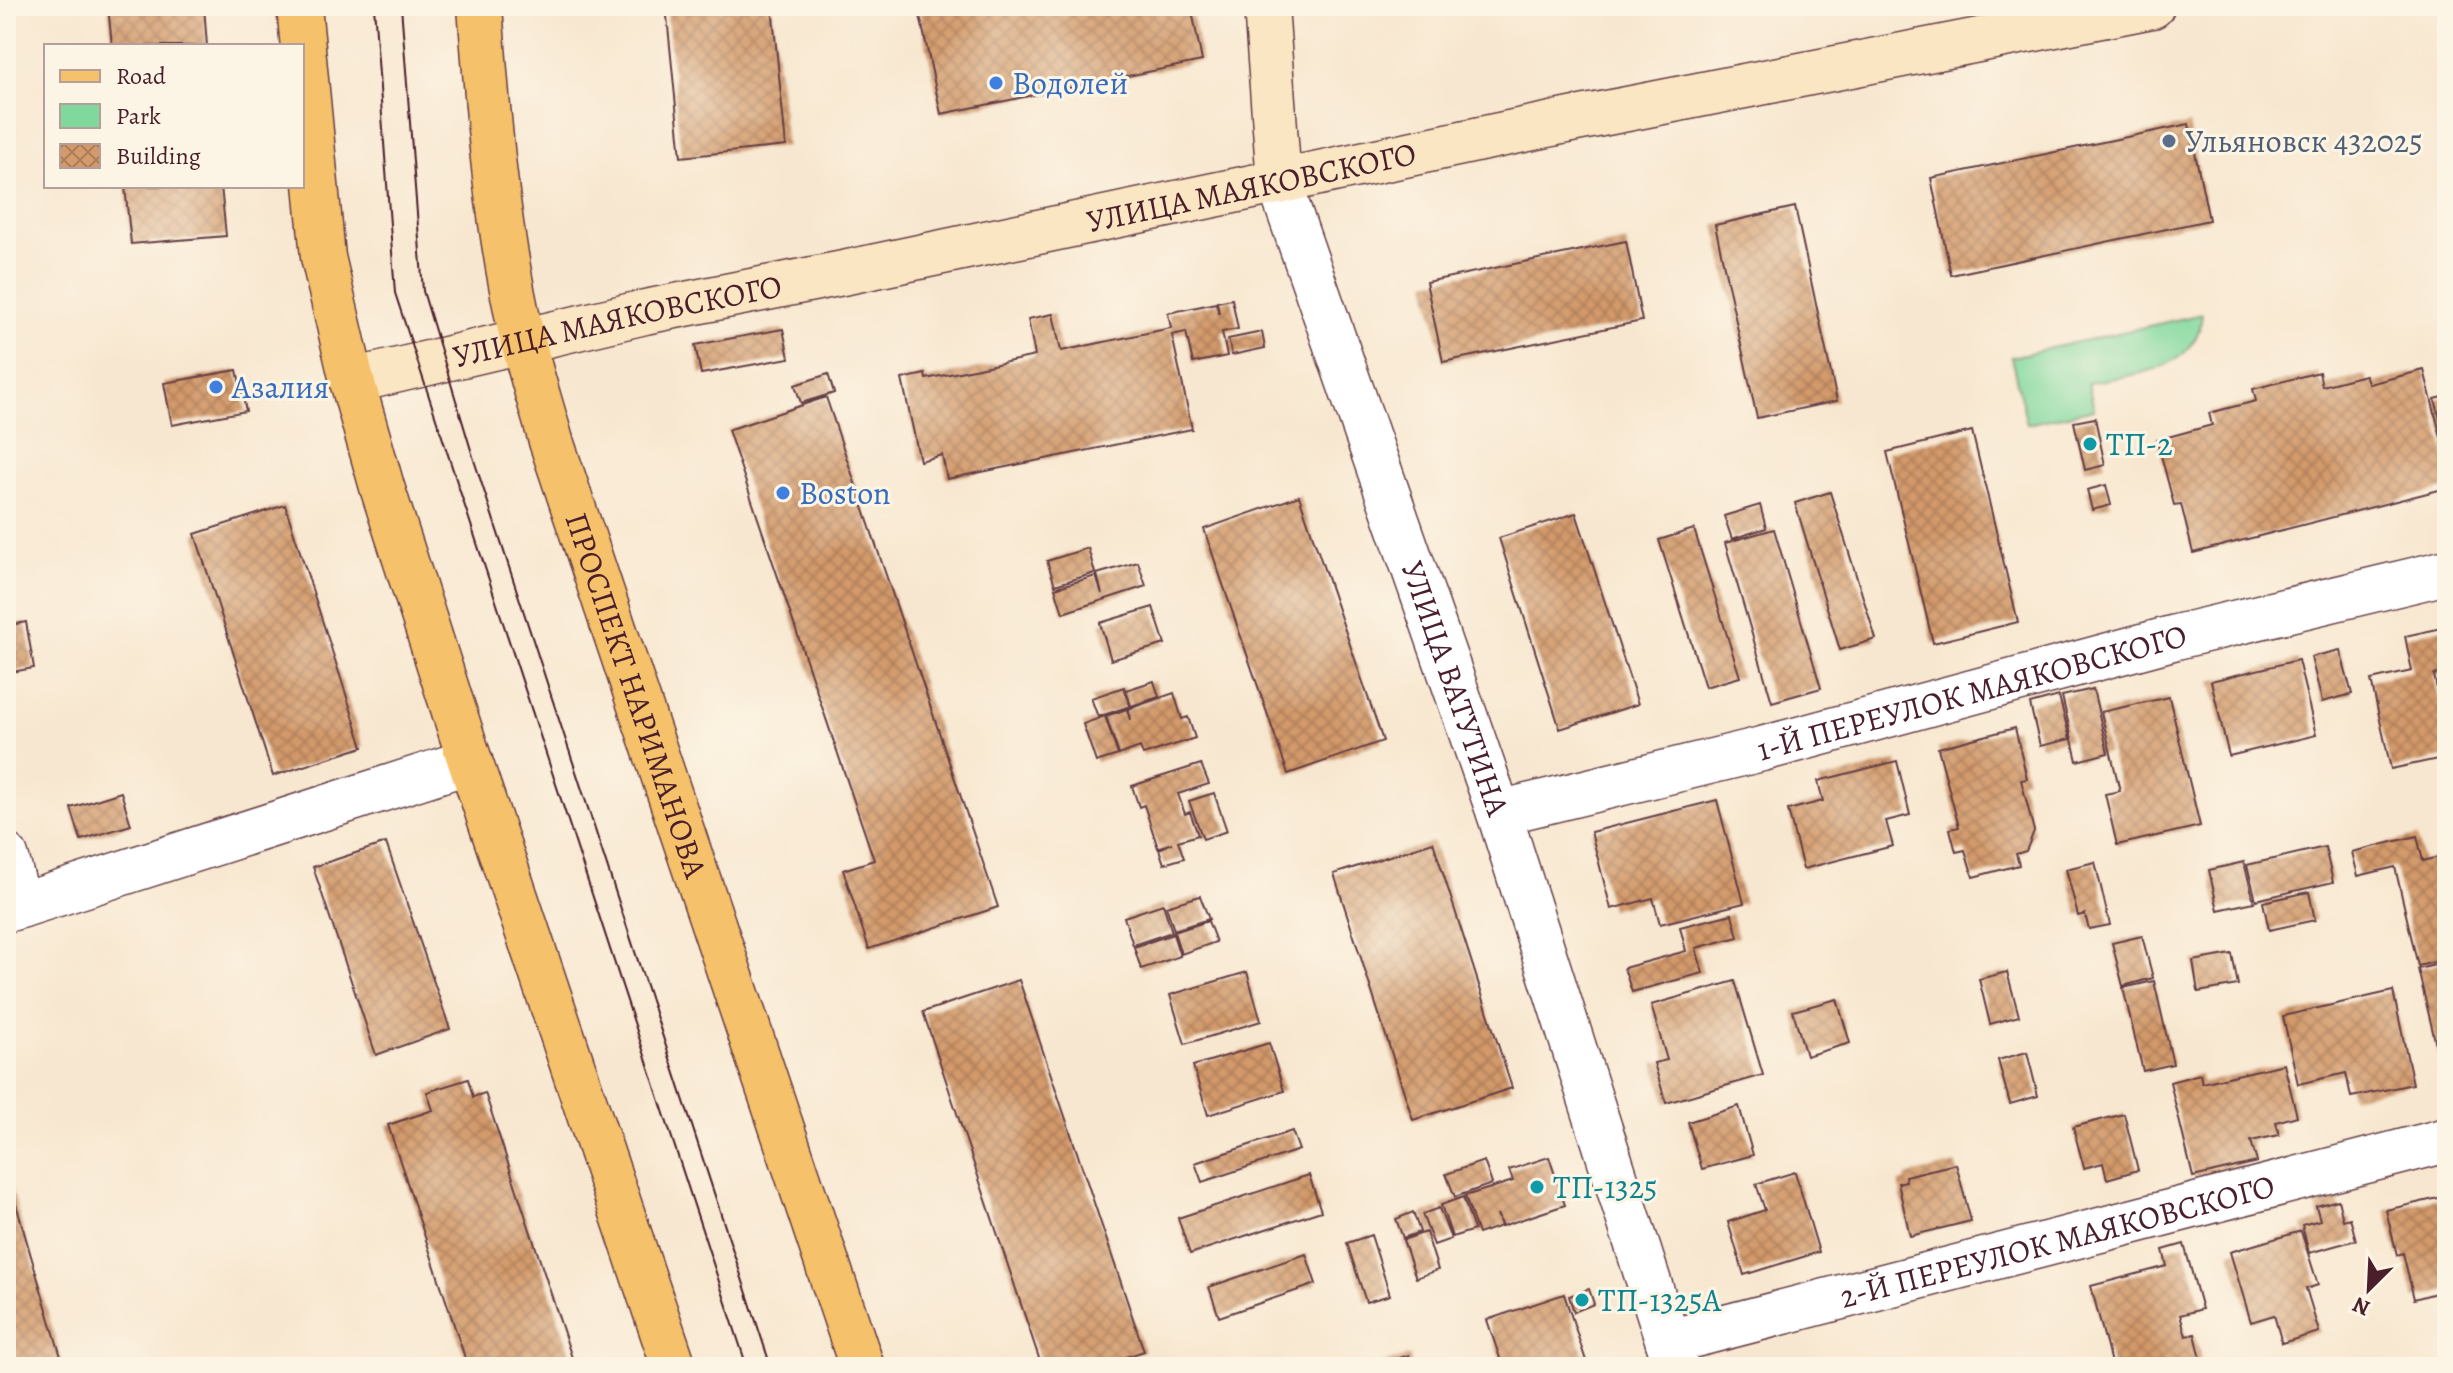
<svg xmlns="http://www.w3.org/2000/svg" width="2453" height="1373" font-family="Alegreya,serif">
	<defs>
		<pattern id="building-cross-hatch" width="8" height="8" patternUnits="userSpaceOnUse" patternTransform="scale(2)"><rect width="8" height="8" fill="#d39a6b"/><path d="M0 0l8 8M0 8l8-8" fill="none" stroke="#ad7d58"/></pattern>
	</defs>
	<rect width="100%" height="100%" fill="#fcf5e5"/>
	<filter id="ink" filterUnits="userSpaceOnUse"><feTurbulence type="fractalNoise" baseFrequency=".0125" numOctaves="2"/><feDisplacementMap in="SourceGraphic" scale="16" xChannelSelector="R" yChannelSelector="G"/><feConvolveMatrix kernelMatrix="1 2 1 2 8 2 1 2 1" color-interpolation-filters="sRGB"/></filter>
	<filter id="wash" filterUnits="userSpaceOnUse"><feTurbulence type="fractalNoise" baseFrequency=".006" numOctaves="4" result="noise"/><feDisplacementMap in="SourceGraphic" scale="32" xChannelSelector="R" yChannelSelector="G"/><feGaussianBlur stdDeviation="1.8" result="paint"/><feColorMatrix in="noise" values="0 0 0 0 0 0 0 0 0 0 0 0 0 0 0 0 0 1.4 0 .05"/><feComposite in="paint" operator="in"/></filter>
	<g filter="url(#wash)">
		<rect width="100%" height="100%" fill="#f8e7d0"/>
		<path fill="#80d89d" stroke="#657c64" stroke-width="2" d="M2202 314C2197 373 2135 373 2088 383L2094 409 2027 424 2011 357Z"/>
		<g id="blocks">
			<path fill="url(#building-cross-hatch)" d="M108 6H204L207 46H112Z
				M666 6H772L786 146 681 157Z
				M918 6H1191L1202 61 941 114Z
				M1361 6H1398L1399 8 1362 12Z
				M2189 124 2209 220 1951 275 1931 178Z
				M125 186H221L226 236 131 244Z
				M1795 207 1837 401 1757 418 1715 225Z
				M1626 241 1642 321 1443 362 1426 282Z
				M1232 299 1238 329 1222 332 1227 356 1193 363 1186 332 1172 335 1192 429 947 479 942 455 920 461 902 379 925 374 926 379 1035 356 1028 319 1053 314 1061 351 1171 328 1168 313 1216 303 1219 314 1217 302Z
				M783 329 789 358 701 374 695 345Z
				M1262 332 1265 348 1232 355 1228 339Z
				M237 370 246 411 172 425 164 383Z
				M2424 370 2447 461V488L2193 553 2181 504 2174 505 2157 440 2212 425 2209 413 2256 401 2253 389 2319 372 2322 386 2365 375 2369 384Z
				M828 374 834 393 801 403 795 385Z
				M2447 396V442L2446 443 2435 399Z
				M826 397 998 907 869 949 843 870 874 860 728 430Z
				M2095 418 2105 465 2085 470 2074 422Z
				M1972 431 2018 622 1933 643 1887 452Z
				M2106 485 2111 505 2092 510 2087 490Z
				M1830 492 1876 639 1840 650 1795 503Z
				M1299 496 1383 741 1288 774 1204 529Z
				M285 505 363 747 273 776 195 534Z
				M1760 505 1766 528 1732 539 1724 516Z
				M1576 513 1638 704 1560 729 1499 538Z
				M1694 529 1740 677 1705 687 1659 540Z
				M1774 529 1821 688 1772 702 1725 543Z
				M1088 548 1095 573 1055 585 1047 561Z
				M1138 562 1146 586 1063 613 1055 588 1096 576 1102 594 1097 574Z
				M1153 607 1165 644 1111 660 1100 623Z
				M26 622 34 668 6 673V626Z
				M2447 627V672L2434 675 2447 734V757L2391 769 2371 680 2412 671 2405 636Z
				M2340 650 2352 694 2322 702 2311 657Z
				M2298 660 2316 735 2229 756 2211 681Z
				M1154 681 1159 697 1131 706 1126 690Z
				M1124 687 1130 706 1098 717 1091 698Z
				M2093 689 2108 753 2077 761 2062 696Z
				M1174 693 1182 719 1188 717 1195 738 1143 755 1140 747 1119 755 1106 716 1127 709 1130 720 1128 709Z
				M2059 696 2070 739 2040 746 2030 704Z
				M2169 697 2200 826 2117 845 2105 794 2120 791 2101 712Z
				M1105 716 1118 755 1096 762 1083 724Z
				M2015 728 2027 779 2021 780 2034 831 2026 851 2016 854 2019 865 1973 877 1965 850 1956 852 1950 829 1959 827 1938 748Z
				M1897 761 1910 815 1886 821 1893 846 1803 869 1788 810 1823 801 1818 781Z
				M1201 764 1209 784 1178 794 1185 814 1190 812 1198 835 1178 841 1184 858 1164 864 1159 849 1172 843 1158 848 1144 805 1139 807 1132 786Z
				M121 792 131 825 81 840 71 808Z
				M1214 793 1227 831 1203 839 1189 801Z
				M1717 800 1744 903 1660 924 1653 898 1611 909 1591 832Z
				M2417 836 2423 861 2447 855V959L2418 966 2395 867 2358 876 2352 852Z
				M1433 842 1512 1088 1413 1120 1334 874Z
				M386 843 450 1029 376 1055 313 867Z
				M2325 847 2333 882 2256 900 2247 865Z
				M2095 862 2110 925 2089 929 2085 914 2078 916 2066 869Z
				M2244 862 2254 902 2218 910 2209 870Z
				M2309 892 2315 920 2269 930 2263 902Z
				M1200 896 1209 919 1174 930 1166 906Z
				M1163 904 1172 932 1133 945 1124 917Z
				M1732 914 1738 937 1696 948 1703 973 1632 992 1624 968 1686 951 1680 927Z
				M1208 921 1216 942 1181 954 1174 932Z
				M1173 934 1180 956 1141 969 1134 947Z
				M2142 936 2153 978 2123 986 2112 943Z
				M2232 954 2238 985 2198 992 2193 961Z
				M2447 962V1073L2443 1074 2418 969Z
				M1247 972 1261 1021 1185 1044 1170 995Z
				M2007 972 2019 1016 1990 1024 1979 979Z
				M1019 980 1144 1351 1096 1367H1042L923 1012Z
				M1735 981 1763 1075 1666 1103 1654 1063 1667 1060 1651 1005Z
				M2154 981 2173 1064 2143 1071 2123 988Z
				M2393 991 2413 1084 2351 1097 2346 1073 2298 1084 2283 1016Z
				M1837 999 1850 1043 1806 1056 1793 1011Z
				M1269 1043 1284 1091 1208 1115 1193 1066Z
				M2027 1052 2038 1096 2010 1104 1998 1060Z
				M2284 1064 2297 1116 2276 1122 2279 1135 2251 1141 2257 1162 2193 1177 2170 1082 2200 1074 2202 1083Z
				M468 1079 473 1097 485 1093 575 1367H468L388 1125 433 1110 427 1092Z
				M1739 1106 1753 1155 1702 1169 1688 1122Z
				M2124 1114 2138 1170 2107 1179 2103 1163 2084 1168 2073 1127Z
				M1292 1131 1299 1150 1202 1182 1195 1163Z
				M1549 1157 1565 1205 1502 1226 1497 1214 1501 1226 1478 1234 1465 1196 1513 1181 1509 1170Z
				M1484 1161 1492 1184 1455 1197 1446 1174Z
				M1956 1164 1971 1221 1910 1236 1898 1183 1906 1181 1905 1176Z
				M1795 1172 1819 1252 1744 1275 1728 1222 1765 1210 1756 1184Z
				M7 1173 31 1256 64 1367H6Z
				M1309 1175 1321 1211 1190 1254 1178 1218Z
				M2447 1196V1290L2414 1299 2403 1253 2397 1255 2386 1210Z
				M1463 1197 1474 1230 1452 1237 1441 1205Z
				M2338 1200 2343 1220 2350 1218 2356 1240 2309 1253 2302 1225 2320 1220 2316 1206Z
				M1439 1208 1451 1239 1434 1245 1422 1214Z
				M1413 1212 1420 1232 1403 1238 1396 1219Z
				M2301 1231 2318 1285 2306 1289 2319 1332 2282 1343 2274 1315 2251 1322 2230 1252Z
				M1426 1232 1438 1270 1416 1278 1403 1240Z
				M1371 1235 1390 1295 1366 1302 1347 1243Z
				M2184 1244 2202 1309 2180 1315 2186 1336 2195 1334 2203 1367H2112L2091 1286 2167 1266 2163 1250Z
				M1306 1254 1316 1284 1219 1317 1209 1287Z
				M1589 1289 1594 1304 1574 1312 1569 1296Z
				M1564 1294 1588 1367H1503L1487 1320Z
				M1409 1355 1413 1367H1374V1366Z"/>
		</g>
	</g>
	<g filter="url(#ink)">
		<use href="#blocks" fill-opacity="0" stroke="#643d44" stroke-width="2"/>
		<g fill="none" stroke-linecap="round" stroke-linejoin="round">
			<g stroke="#643d44" stroke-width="47">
				<g id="street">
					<path id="s1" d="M1279 182 1499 813 1676 1367"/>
					<path id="s2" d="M1499 813 1762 749 2176 637 2447 572"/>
					<path d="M6 856 20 906 6 910"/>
					<path d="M20 906 470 761"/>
					<path id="s3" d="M1668 1342 2447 1140"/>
				</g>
			</g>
			<g stroke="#643d44" stroke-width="47">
				<g id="secondary">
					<path d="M1266 6 1279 182"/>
					<path id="s4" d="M352 381 645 312 843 273 1571 120 2152 6"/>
				</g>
			</g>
			<g stroke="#643d44" stroke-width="47">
				<g id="primary">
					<path d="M299 6 323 257 352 381 382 487 470 761 674 1367"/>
					<path id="s5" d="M480 6C488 117 497 232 523 341 531 375 542 408 551 441L862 1367"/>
				</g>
			</g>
			<use href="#street" stroke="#fff" stroke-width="44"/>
			<use href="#secondary" stroke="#fbe6c4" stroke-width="44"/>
			<use href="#primary" stroke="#f5c16b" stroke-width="44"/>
			<path stroke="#4a1f2b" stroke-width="2" d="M374 6 395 293 747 1367
				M401 6 423 291 474 460 771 1367"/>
		</g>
	</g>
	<g fill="#3f7fe0" stroke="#fcf5e5" stroke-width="3">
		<circle cx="996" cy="83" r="8"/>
		<circle cx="216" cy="387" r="8"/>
		<circle cx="783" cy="493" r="8"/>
	</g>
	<circle fill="#5c6f8a" stroke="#fcf5e5" stroke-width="3" cx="2169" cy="141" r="8"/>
	<g fill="#0f9aa8" stroke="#fcf5e5" stroke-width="3">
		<circle cx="2090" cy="444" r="8"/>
		<circle cx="1537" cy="1187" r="8"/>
		<circle cx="1582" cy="1300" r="8"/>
	</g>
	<g text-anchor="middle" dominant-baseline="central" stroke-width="6" stroke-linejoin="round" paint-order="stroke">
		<g font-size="32" fill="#366cbe" stroke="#fcf5e5" text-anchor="start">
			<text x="1012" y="83">Водолей</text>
			<text x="232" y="387">Азалия</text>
			<text x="799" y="493">Boston</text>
		</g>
		<g font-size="32" fill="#4e5e75" stroke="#fcf5e5" text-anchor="start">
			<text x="2185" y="141">Ульяновск 432025</text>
		</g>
		<g font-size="32" fill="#4a1f2b" stroke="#fcf5e5">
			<text stroke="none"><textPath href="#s4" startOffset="920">УЛИЦА МАЯКОВСКОГО</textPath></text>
			<text stroke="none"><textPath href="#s4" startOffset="272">УЛИЦА МАЯКОВСКОГО</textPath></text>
			<text stroke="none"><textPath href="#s1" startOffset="536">УЛИЦА ВАТУТИНА</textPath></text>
			<text stroke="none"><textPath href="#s2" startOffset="488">1-Й ПЕРЕУЛОК МАЯКОВСКОГО</textPath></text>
			<text stroke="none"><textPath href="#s5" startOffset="710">ПРОСПЕКТ НАРИМАНОВА</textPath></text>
			<text stroke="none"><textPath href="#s3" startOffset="402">2-Й ПЕРЕУЛОК МАЯКОВСКОГО</textPath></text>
		</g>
		<g font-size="32" fill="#0d838f" stroke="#fcf5e5" text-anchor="start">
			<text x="2106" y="444">ТП-2</text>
			<text x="1553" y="1187">ТП-1325</text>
			<text x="1598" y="1300">ТП-1325А</text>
		</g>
	</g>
	<rect width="2453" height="1373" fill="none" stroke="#fcf5e5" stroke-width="32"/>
	<rect x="44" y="44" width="260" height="144" fill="#fcf5e5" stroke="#b59f9b" stroke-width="2"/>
	<rect x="60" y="70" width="40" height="12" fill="#f5c16b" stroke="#b59f9b" stroke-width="2"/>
	<text x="116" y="84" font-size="24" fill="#4a1f2b">Road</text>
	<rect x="60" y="104" width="40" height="24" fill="#80d89d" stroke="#b59f9b" stroke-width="2"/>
	<text x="116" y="124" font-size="24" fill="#4a1f2b">Park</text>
	<rect x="60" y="144" width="40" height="24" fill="url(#building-cross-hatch)" stroke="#b59f9b" stroke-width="2"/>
	<text x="116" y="164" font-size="24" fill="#4a1f2b">Building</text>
	<g transform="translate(2369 1289) rotate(204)" stroke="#fcf5e5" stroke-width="6" paint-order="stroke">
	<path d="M0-6L14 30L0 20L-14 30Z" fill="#4a1f2b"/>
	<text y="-12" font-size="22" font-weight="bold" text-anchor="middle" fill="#4a1f2b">N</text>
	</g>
</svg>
